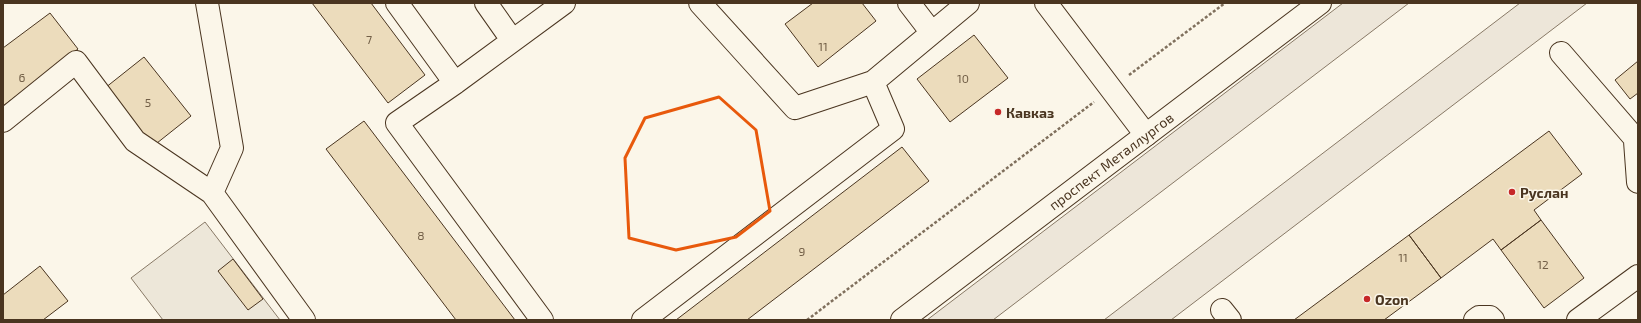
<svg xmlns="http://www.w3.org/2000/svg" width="1641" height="323" font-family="'Exo 2',sans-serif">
	<rect width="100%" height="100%" fill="#fbf6e9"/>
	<path fill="#ede6d9" stroke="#887966" d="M1343 3H1409L993 320H927Z
		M1520 3H1587L1171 320H1104Z"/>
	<path fill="#ede7d9" stroke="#887966" d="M205 222 280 320H163L131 278Z"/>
	<path fill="#ecdcbc" stroke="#4a3520" d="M312 3H371L425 75 388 103Z
		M813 3H862L876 21 818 67 785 24Z
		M50 13 78 49 3 106V48Z
		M974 35 1008 78 950 122 917 79Z
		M144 57 191 116 152 147 105 88Z
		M1638 61V93L1630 99 1615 80Z
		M364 121 515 320H456L326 149Z
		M1549 131 1582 174 1534 210 1541 220 1501 250 1493 239 1441 278 1409 235Z
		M902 147 929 181 747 320H676Z
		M1541 220 1584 278 1544 308 1501 250Z
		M1409 235 1441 278 1384 320H1294Z
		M233 259 263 299 248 310 218 271Z
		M40 266 68 301 43 320H3V295Z"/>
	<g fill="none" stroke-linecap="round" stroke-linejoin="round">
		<g stroke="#4a3520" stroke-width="24">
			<path id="minor" d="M207 3 232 148 212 193
				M397 3 455 83
				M486 3 512 40
				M909 3 932 33
				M1046 3 1146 135
				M1561 53 1638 142
				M873 82 968 3
				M3 121 76 62 135 141 212 193 304 320
				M1635 141 1638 182
				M1222 310 1230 320
				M542 320 397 123 455 83 564 3
				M643 320 893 129 873 82 795 108 700 3
				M1475 320 1479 317H1490L1493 320
				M1578 320 1638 276"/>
		</g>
		<g stroke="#4a3520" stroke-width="24">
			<path id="major" d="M902 320 1320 3"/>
		</g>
		<path stroke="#7f6f5c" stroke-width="2.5" stroke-dasharray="3 2" stroke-linecap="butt" d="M1129 75 1225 3
			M807 320 1094 102"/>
		<use href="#minor" stroke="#fbf6e9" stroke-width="22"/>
		<use href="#major" stroke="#fbf6e9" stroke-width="22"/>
	</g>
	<path fill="none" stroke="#e8590c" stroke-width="3" stroke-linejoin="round" d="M719 97 756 130 770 211 736 237 676 250 629 238 625 158 645 118Z"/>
	<g fill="#c62828" stroke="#fbf6e9" stroke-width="1.5">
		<circle cx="998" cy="112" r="4"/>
		<circle cx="1512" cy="192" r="4"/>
		<circle cx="1367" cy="299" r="4"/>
	</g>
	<g text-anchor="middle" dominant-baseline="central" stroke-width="3" stroke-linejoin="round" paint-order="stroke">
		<g font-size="12" fill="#725f47">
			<text x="369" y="39">7</text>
			<text x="823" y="46">11</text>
			<text x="22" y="77">6</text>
			<text x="963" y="78">10</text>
			<text x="148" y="102">5</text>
			<text x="421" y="235">8</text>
			<text x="802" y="251">9</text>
			<text x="1403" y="257">11</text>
			<text x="1543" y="264">12</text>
		</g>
		<g font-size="14" font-weight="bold" fill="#4a3520" stroke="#fbf6e9" text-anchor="start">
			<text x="1006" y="112">Кавказ</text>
			<text x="1520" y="192">Руслан</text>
			<text x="1375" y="299">Ozon</text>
		</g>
		<g font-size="14" fill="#4a3520" stroke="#fbf6e9">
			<text transform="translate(1111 161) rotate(-37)">проспект Металлургов</text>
		</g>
	</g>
	<rect width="1641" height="323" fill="none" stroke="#4a3520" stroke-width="8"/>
</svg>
